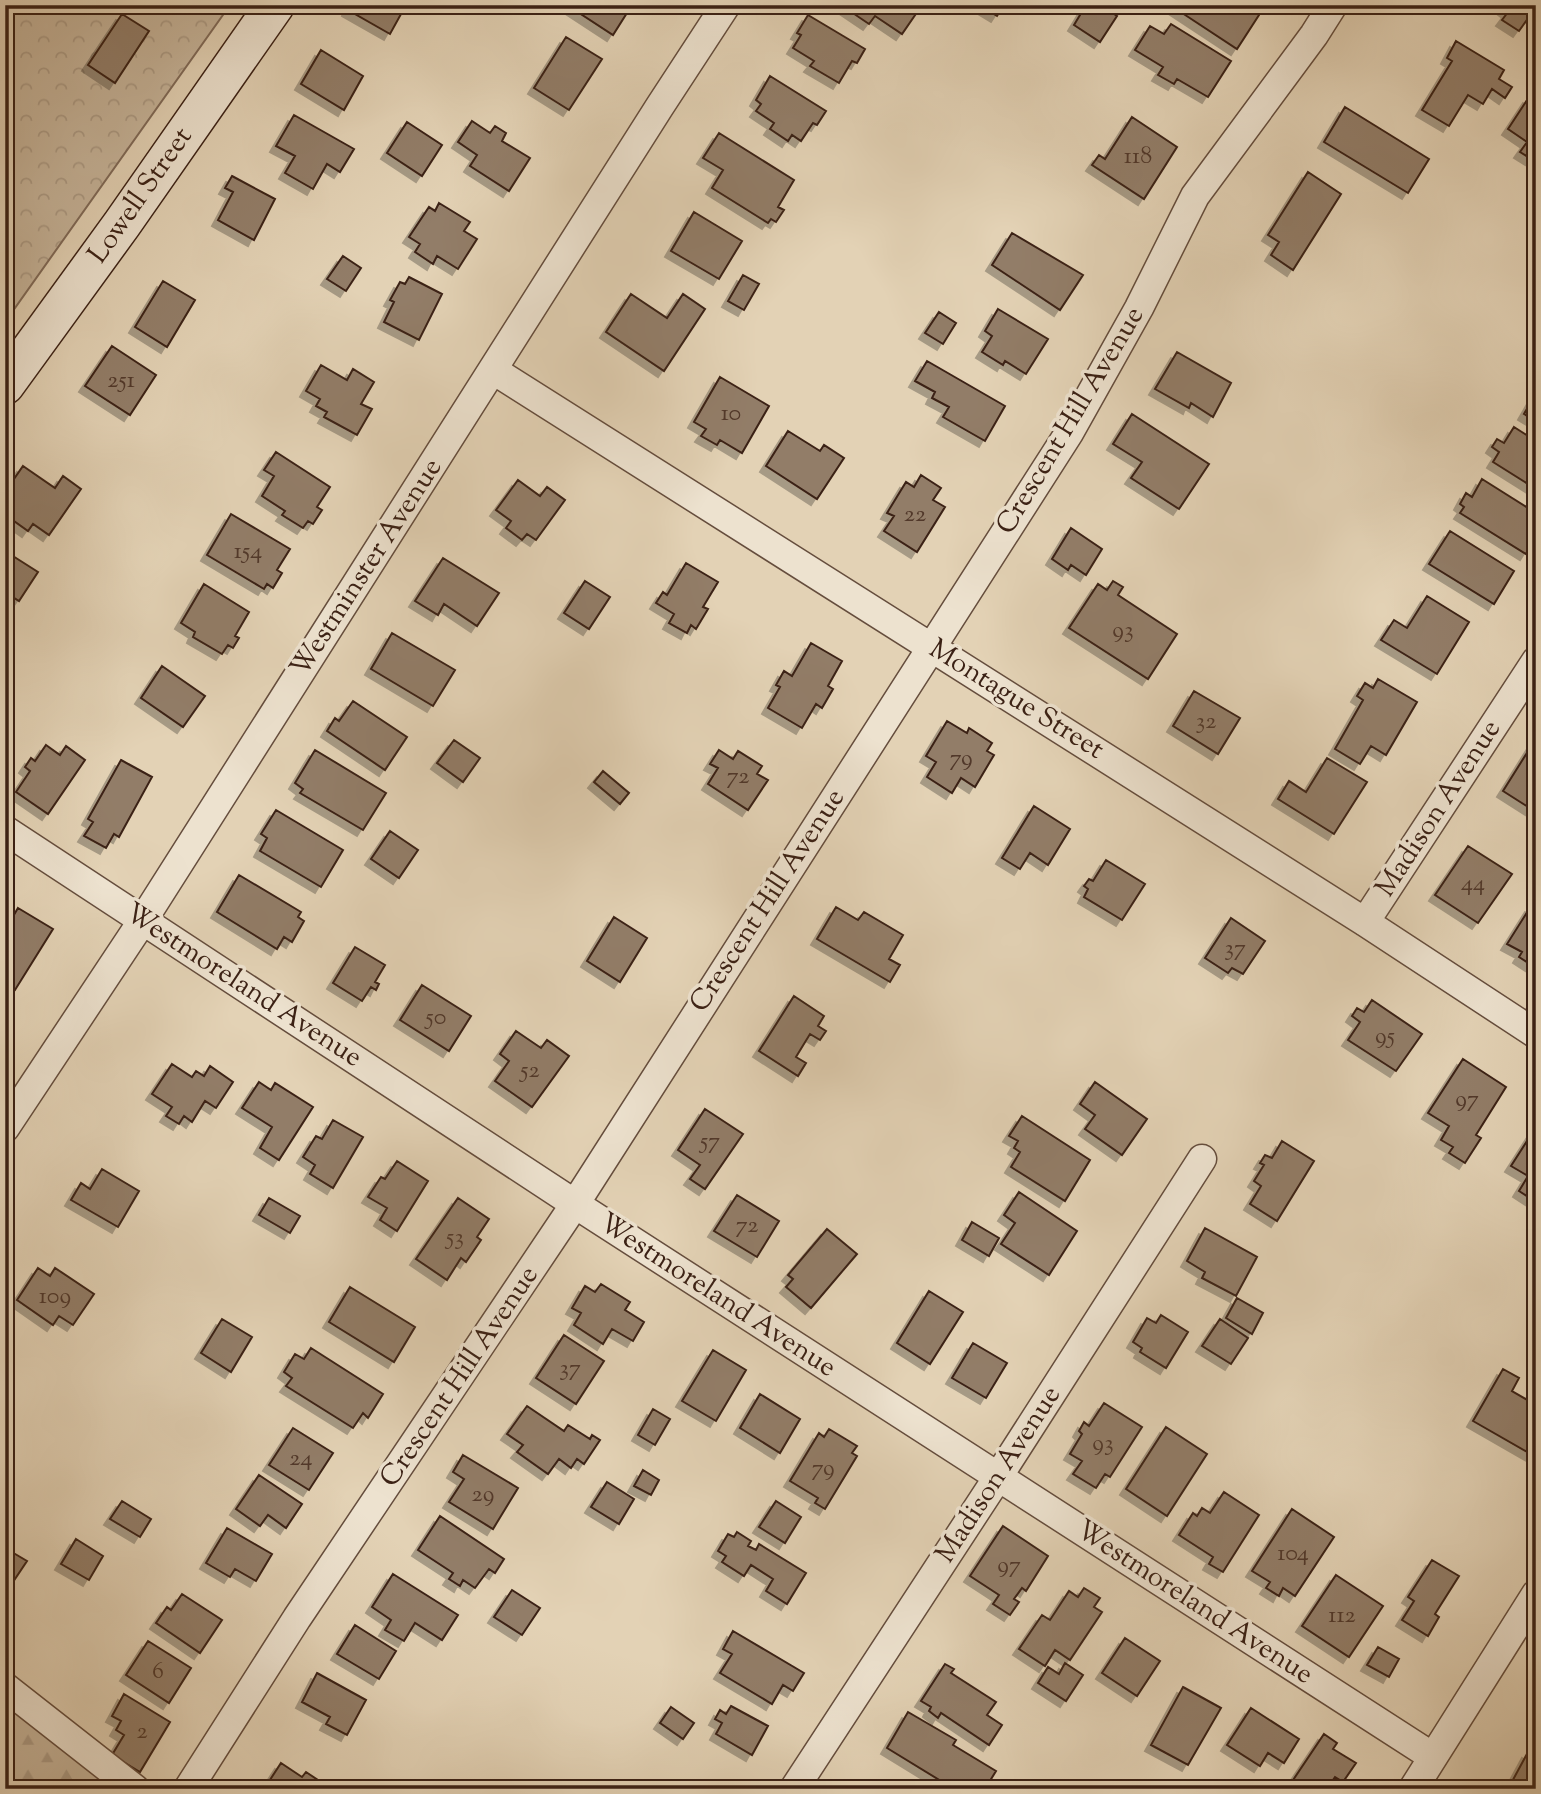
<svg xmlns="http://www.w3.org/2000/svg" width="1541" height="1794" font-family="'Sorts Mill Goudy',serif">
	<defs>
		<pattern id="forest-firs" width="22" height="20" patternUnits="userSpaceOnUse" patternTransform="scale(1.75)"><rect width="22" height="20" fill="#c6b49a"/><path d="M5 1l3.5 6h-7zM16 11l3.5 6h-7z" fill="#ab9a84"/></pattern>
		<pattern id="park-crowns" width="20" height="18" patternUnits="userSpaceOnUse" patternTransform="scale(1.75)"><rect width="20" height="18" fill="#c6b49a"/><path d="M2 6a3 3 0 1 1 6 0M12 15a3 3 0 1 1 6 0" fill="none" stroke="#ab9a84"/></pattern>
		<filter id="shadow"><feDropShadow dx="-6" dy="6" stdDeviation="0" flood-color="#0004"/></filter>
	</defs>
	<rect width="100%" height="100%" fill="#e3d2b5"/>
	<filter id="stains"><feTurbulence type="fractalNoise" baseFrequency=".00286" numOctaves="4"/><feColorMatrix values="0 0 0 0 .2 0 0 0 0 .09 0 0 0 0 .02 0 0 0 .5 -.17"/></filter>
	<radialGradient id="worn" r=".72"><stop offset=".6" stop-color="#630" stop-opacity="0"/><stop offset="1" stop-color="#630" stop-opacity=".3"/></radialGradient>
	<path fill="url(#forest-firs)" stroke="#806a58" stroke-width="2" d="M5 1688 115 1789H5Z"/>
	<path fill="url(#park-crowns)" stroke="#806a58" stroke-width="2" d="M5 5H230L5 322Z"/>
	<path fill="#927d68" stroke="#3b2115" stroke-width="2" filter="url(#shadow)" d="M350 5H406L390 34 348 10Z
		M567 5H632L613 35Z
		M841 5H922L902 34 875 16 869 24Z
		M979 5H1004L997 16Z
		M1086 5H1101L1117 16 1100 42 1074 25Z
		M1174 5H1244L1259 15 1237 49 1173 7Z
		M1499 5H1536V7L1519 31 1502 20 1508 12Z
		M122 14 149 31 115 83 88 65Z
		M808 15 865 49 857 63 852 61 839 83 810 66 814 61 793 48 801 35 797 33Z
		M1171 24 1231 61 1208 97 1177 79 1174 84 1158 75 1163 67 1135 50 1150 26 1164 34Z
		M566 37 602 59 569 110 534 88Z
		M1456 41 1504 70 1499 79 1512 87 1505 98 1492 89 1483 104 1468 95 1449 126 1422 110 1452 61 1447 58Z
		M321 50 363 76 344 110 301 84Z
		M770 76 826 111 817 125 813 123 801 141 792 135 788 141 770 129 774 123 756 111 761 104 756 100Z
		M1529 97 1536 101V156L1533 160 1520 152 1527 142 1508 129Z
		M1345 107 1429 159 1408 193 1324 142Z
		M294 115 354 149 340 172 327 164 313 189 285 173 295 156 276 146Z
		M1132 117 1177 147 1144 199 1092 165 1099 155 1105 159Z
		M472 121 490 133 495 126 506 133 502 141 530 158 509 191 470 166 477 155 458 142Z
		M407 122 442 145 422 176 387 153Z
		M719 133 794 180 778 207 784 210 776 222 771 219 768 223 712 188 723 170 703 158Z
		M1308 172 1341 194 1293 270 1271 255 1279 242 1268 235Z
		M232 176 275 199 254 240 218 220 233 192 225 188Z
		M439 203 470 222 464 231 477 239 458 269 437 256 433 264 415 252 420 244 409 237 429 207 435 211Z
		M694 212 742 241 719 279 671 251Z
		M1012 233 1083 275 1060 310 992 265Z
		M343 256 361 268 346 291 327 279Z
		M743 275 759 284 744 310 728 301Z
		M409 277 442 294 419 340 384 322 394 302 390 300 400 282 405 284Z
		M163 281 195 300 167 347 135 327Z
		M631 294 667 318 683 294 705 309 664 371 606 332Z
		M998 309 1048 339 1026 374 1005 361 1003 365 982 352 992 336 985 331Z
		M939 312 956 323 943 344 925 333Z
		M112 346 156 375 130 415 85 386Z
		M1177 352 1231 383 1213 417 1191 403 1189 408 1155 389Z
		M927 361 1005 406 985 441 943 417 949 407 932 398 935 392 915 381Z
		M321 365 347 380 353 369 374 382 361 404 372 409 357 435 324 417 327 412 316 406 320 399 306 391Z
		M720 377 769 406 742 453 720 440 717 445 701 436 706 429 694 422Z
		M1536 393V421L1524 414Z
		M1132 414 1209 464 1179 509 1131 478 1142 462 1113 444Z
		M1514 427 1536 441V489L1493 462 1499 452 1492 447 1497 439 1504 443Z
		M788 431 820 451 824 445 844 458 817 499 766 466Z
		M276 452 330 487 317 507 322 510 313 524 308 521 303 528 282 515 285 511 262 496 274 476 264 470Z
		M23 466 55 488 63 476 81 489 49 535 33 524 28 531 7 516 10 512 5 509V492Z
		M921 475 941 488 933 500 945 507 917 552 884 531 894 516 887 513 906 482 914 487Z
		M1482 479 1536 513V538L1526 554 1460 513 1464 507 1460 504 1466 493 1472 497Z
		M518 480 540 496 547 487 565 500 536 540 527 534 522 540 506 528 511 521 496 510Z
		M231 514 290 549 277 570 282 573 273 588 267 584 264 589 207 555Z
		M1071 528 1102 549 1086 575 1071 565 1068 570 1052 559Z
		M1450 531 1514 571 1494 604 1429 564Z
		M5 551 38 572 19 601 5 592Z
		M443 558 499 593 477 626 444 604 438 615 415 601Z
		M686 563 718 582 703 607 708 609 696 629 691 625 687 633 669 623 674 614 656 603 663 592 667 595Z
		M585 581 610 597 589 629 564 613Z
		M1113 581 1123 587 1118 595 1177 634 1148 679 1069 628 1098 584 1107 590Z
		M204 584 249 612 235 636 239 638 233 648 228 645 222 654 193 637 195 632 181 623Z
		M1427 596 1469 622 1437 674 1381 640 1394 620 1407 628Z
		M392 633 455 670 433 706 371 669Z
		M811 643 842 661 828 686 833 689 822 708 816 704 802 728 768 708 780 687 776 685 784 671 792 676Z
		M162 666 205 696 183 727 141 698Z
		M1378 679 1417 702 1386 755 1371 746 1360 764 1335 749 1363 700 1357 696 1365 683 1373 688Z
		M1194 691 1240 718 1218 754 1173 726Z
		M353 701 407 737 385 770 327 731 335 718 339 721Z
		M947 721 967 733 969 728 992 743 987 751 994 755 975 787 961 778 952 793 927 777 936 762 926 756Z
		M454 740 480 758 463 782 437 763Z
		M1535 740H1536V812L1503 791Z
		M46 745 60 755 66 746 85 760 48 814 16 792 30 771 25 767 31 758 35 761Z
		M315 750 386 793 363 830 300 793 303 789 295 783Z
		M719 750 733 759 738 751 762 766 757 774 768 780 748 810 708 784 718 768 710 764Z
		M1327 758 1367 782 1334 834 1278 799 1289 781 1306 792Z
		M121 760 152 777 119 837 114 834 106 848 84 836 93 822 88 819Z
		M603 771 629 793 620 804 594 782Z
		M1034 806 1070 829 1048 865 1030 853 1020 869 1002 858Z
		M276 810 343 850 321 887 260 851 267 838 261 834Z
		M390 831 418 850 399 878 371 859Z
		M1468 846 1512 874 1478 923 1435 895Z
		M1106 860 1145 884 1122 920 1084 897 1088 889 1084 886 1089 879 1093 881Z
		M239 875 301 912 298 917 304 921 292 942 284 937 277 949 217 912Z
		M1531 906 1536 909V968L1519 957 1522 952 1507 944Z
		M836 907 858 920 864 912 903 935 889 959 900 965 890 982 817 939Z
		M18 908 53 929 15 990 5 984V930Z
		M614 917 647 938 620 982 587 961Z
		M1231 918 1265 941 1243 974 1232 968 1228 973 1205 958Z
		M355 947 385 965 375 982 379 984 376 990 371 987 362 1001 333 983Z
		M422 985 471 1016 449 1051 400 1020Z
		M794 996 824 1016 818 1026 826 1031 820 1040 810 1034 796 1057 806 1063 798 1076 759 1051Z
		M1372 1000 1422 1034 1396 1071 1348 1040 1360 1022 1352 1016 1357 1008 1364 1012Z
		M516 1031 541 1048 547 1040 569 1056 532 1107 495 1081 509 1061 500 1054Z
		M1463 1059 1506 1087 1476 1135 1481 1138 1465 1163 1449 1153 1453 1147 1441 1140 1449 1126 1428 1113Z
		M172 1064 192 1077 196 1071 204 1076 210 1066 233 1082 216 1108 205 1101 192 1122 184 1116 179 1124 166 1116 172 1107 152 1094Z
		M259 1082 271 1090 275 1083 313 1107 279 1160 260 1148 272 1127 242 1108Z
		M1095 1082 1147 1119 1122 1155 1085 1129 1095 1115 1080 1104Z
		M705 1109 743 1134 705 1189 690 1179 700 1165 678 1150Z
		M1022 1116 1090 1160 1065 1201 1011 1167 1020 1152 1014 1148 1018 1141 1009 1136Z
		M333 1120 363 1137 333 1188 310 1174 315 1165 303 1157 316 1136 322 1139Z
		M1536 1127V1202L1519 1191 1528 1176 1511 1166Z
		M1282 1141 1314 1161 1277 1221 1250 1204 1261 1186 1254 1181 1264 1165 1260 1163 1265 1155 1272 1158Z
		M397 1161 428 1181 397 1231 380 1220 387 1208 368 1197 381 1177 385 1179Z
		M102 1169 139 1191 118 1227 71 1200 81 1183 90 1189Z
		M1019 1192 1077 1231 1049 1275 1001 1244 1015 1223 1004 1215Z
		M737 1195 779 1221 757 1257 714 1231Z
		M269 1198 300 1216 290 1233 259 1215Z
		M458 1198 489 1219 477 1237 481 1240 466 1262 461 1258 447 1280 416 1259Z
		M972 1222 999 1238 989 1256 962 1240Z
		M1205 1228 1257 1257 1236 1296 1202 1278 1205 1272 1187 1261Z
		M827 1229 857 1254 811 1308 786 1287 793 1279 788 1275Z
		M38 1268 50 1276 55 1268 94 1294 73 1325 59 1316 53 1325 17 1300Z
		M601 1284 630 1302 625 1310 644 1322 633 1341 612 1329 603 1344 574 1325 581 1313 572 1308 585 1286 595 1292Z
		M350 1287 415 1327 394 1362 329 1322Z
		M929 1291 963 1312 930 1364 897 1343Z
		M1237 1298 1263 1313 1252 1334 1226 1318Z
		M1161 1315 1188 1332 1166 1368 1140 1352 1142 1348 1133 1342 1147 1318 1156 1323Z
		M222 1319 252 1337 231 1372 201 1353Z
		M1220 1319 1248 1338 1231 1364 1202 1346Z
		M564 1335 604 1361 576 1404 536 1378Z
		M973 1343 1007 1363 986 1398 952 1378Z
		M311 1348 383 1394 368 1418 363 1413 353 1428 286 1386 292 1378 284 1372 295 1354 304 1359Z
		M713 1350 746 1370 716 1421 682 1401Z
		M1503 1369 1519 1378 1512 1391 1536 1405V1457L1473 1421Z
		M760 1394 800 1419 780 1453 740 1428Z
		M1104 1403 1142 1427 1110 1477 1105 1474 1096 1488 1073 1474 1082 1461 1070 1454 1082 1434 1079 1431 1084 1422 1089 1426Z
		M527 1406 564 1431 568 1425 590 1439 592 1435 600 1440 584 1464 577 1459 571 1468 559 1459 548 1474 517 1452 523 1445 507 1434Z
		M653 1409 670 1419 655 1445 638 1435Z
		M1166 1427 1207 1454 1167 1516 1126 1489Z
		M293 1428 333 1453 309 1490 269 1465Z
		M829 1429 857 1446 852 1453 857 1456 825 1509 815 1503 818 1498 790 1481 819 1433 824 1437Z
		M463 1455 518 1488 493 1529 449 1502 464 1479 453 1472Z
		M643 1470 659 1480 651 1495 634 1486Z
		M259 1475 302 1504 286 1528 268 1515 260 1526 236 1509Z
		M607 1482 634 1499 619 1524 591 1507Z
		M1224 1492 1259 1515 1223 1572 1209 1564 1213 1557 1179 1535 1193 1513 1197 1516 1202 1508 1210 1513Z
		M122 1501 151 1519 140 1537 110 1519Z
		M776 1501 801 1517 785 1543 759 1527Z
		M1292 1509 1334 1537 1295 1596 1283 1588 1279 1596 1266 1588 1270 1582 1252 1571Z
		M440 1516 504 1559 495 1573 489 1569 475 1588 463 1580 460 1586 449 1579 453 1573 418 1550Z
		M1003 1526 1048 1556 1026 1591 1022 1588 1014 1599 1019 1602 1010 1615 993 1604 999 1595 970 1576Z
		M227 1528 272 1554 256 1581 235 1569 230 1577 206 1563Z
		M737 1532 751 1541 748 1546 756 1550 759 1544 806 1573 787 1604 766 1591 773 1579 751 1565 744 1576 722 1562 726 1556 718 1551 728 1534 734 1537Z
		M76 1539 103 1556 89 1580 61 1564Z
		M5 1548 27 1561 5 1594Z
		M1432 1560 1459 1576 1435 1614 1439 1617 1428 1636 1402 1620 1414 1601 1408 1597Z
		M393 1574 458 1615 442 1640 415 1623 404 1641 385 1630 391 1620 372 1607Z
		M1336 1575 1383 1606 1349 1657 1302 1626Z
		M1084 1588 1100 1598 1094 1607 1102 1612 1070 1660 1055 1650 1045 1666 1019 1649 1042 1615 1050 1620 1069 1591 1078 1597Z
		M512 1590 540 1608 522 1635 494 1617Z
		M182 1594 222 1620 200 1653 156 1623 167 1607 171 1610Z
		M355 1625 396 1651 379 1679 337 1654Z
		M733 1631 804 1673 793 1691 783 1685 772 1704 720 1673 732 1654 723 1649Z
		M1125 1638 1160 1661 1137 1696 1102 1673Z
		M148 1641 191 1668 169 1703 126 1675Z
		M1378 1647 1399 1659 1389 1677 1367 1665Z
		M1065 1663 1083 1675 1066 1701 1038 1683 1048 1667 1059 1674Z
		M945 1664 954 1669 951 1673 996 1702 987 1715 1002 1725 989 1745 941 1713 938 1718 929 1711 931 1707 921 1701Z
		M317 1673 366 1700 347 1735 326 1724 330 1717 302 1702Z
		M1183 1687 1221 1708 1188 1765 1151 1745Z
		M124 1694 170 1722 140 1772 112 1755 124 1735 116 1730 121 1721 112 1716Z
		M731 1706 768 1726 752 1755 716 1734 722 1723 715 1719 720 1710 726 1714Z
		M671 1707 694 1723 683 1739 660 1723Z
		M1251 1708 1299 1739 1284 1763 1268 1753 1260 1766 1227 1745Z
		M908 1712 956 1740 953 1745 996 1771 985 1789H954L887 1748Z
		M1324 1734 1337 1743 1333 1749 1356 1763 1343 1782 1335 1777 1327 1789H1287Z
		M1528 1752 1536 1757V1789H1508Z
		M281 1763 302 1777 306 1772 324 1784 322 1789H264Z"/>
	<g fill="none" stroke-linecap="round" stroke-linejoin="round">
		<g stroke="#654d3d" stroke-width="31">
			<path id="minor" d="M493 370 1365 922 1536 1034
				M5 830 575 1204 1433 1757
				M1365 922 1536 661
				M5 1128 143 920 660 106 726 5
				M5 1687 135 1789
				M188 1789 297 1618 575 1204 1069 433 1139 308 1195 196 1314 35 1333 5
				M794 1789 998 1477 1202 1159
				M1413 1789 1536 1594"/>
		</g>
		<g stroke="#3b2115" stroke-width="41">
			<path id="secondary" d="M5 385 122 224 275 5"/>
		</g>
		<use href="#minor" stroke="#ede2cf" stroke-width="28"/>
		<use href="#secondary" stroke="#ede2cf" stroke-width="38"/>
	</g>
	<g text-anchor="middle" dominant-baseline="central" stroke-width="7" stroke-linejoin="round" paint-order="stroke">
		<g font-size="24" fill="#51382a">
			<text x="1138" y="157">118</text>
			<text x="121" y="381">251</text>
			<text x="731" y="414">10</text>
			<text x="915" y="515">22</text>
			<text x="248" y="552">154</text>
			<text x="1123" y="631">93</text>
			<text x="1206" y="722">32</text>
			<text x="961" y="759">79</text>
			<text x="738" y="777">72</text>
			<text x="1473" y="884">44</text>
			<text x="1235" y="949">37</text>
			<text x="436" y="1018">50</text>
			<text x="1385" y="1037">95</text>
			<text x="530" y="1071">52</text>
			<text x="1467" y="1100">97</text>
			<text x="710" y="1142">57</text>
			<text x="747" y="1226">72</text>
			<text x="455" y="1238">53</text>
			<text x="55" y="1297">109</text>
			<text x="570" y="1369">37</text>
			<text x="1103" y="1444">93</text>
			<text x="301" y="1459">24</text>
			<text x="823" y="1469">79</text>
			<text x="483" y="1495">29</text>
			<text x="1293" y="1554">104</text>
			<text x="1009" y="1566">97</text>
			<text x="1342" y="1616">112</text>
			<text x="158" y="1672">6</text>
			<text x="142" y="1732">2</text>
		</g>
		<g font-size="28" fill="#3b2115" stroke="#ede2cf">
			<text transform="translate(141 196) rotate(-55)">Lowell Street</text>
			<text transform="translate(1071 421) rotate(-59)">Crescent Hill Avenue</text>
			<text transform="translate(367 568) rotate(-57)">Westminster Avenue</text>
			<text transform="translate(1016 700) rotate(32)">Montague Street</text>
			<text transform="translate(1439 809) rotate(-57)">Madison Avenue</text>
			<text transform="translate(768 901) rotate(-57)">Crescent Hill Avenue</text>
			<text transform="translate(243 986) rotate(33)">Westmoreland Avenue</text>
			<text transform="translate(717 1296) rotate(33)">Westmoreland Avenue</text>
			<text transform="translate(460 1377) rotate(-56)">Crescent Hill Avenue</text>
			<text transform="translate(999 1475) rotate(-57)">Madison Avenue</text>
			<text transform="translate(1194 1603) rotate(33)">Westmoreland Avenue</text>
		</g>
	</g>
	<rect width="1541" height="1794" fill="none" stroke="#e3d2b5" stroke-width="28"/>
	<rect x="7" y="7" width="1527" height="1780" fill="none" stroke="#3b2115" stroke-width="3.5"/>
	<rect x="14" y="14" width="1513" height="1766" fill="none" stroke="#3b2115" stroke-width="2"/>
	<rect width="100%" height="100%" filter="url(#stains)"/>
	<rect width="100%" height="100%" fill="url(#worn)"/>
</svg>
